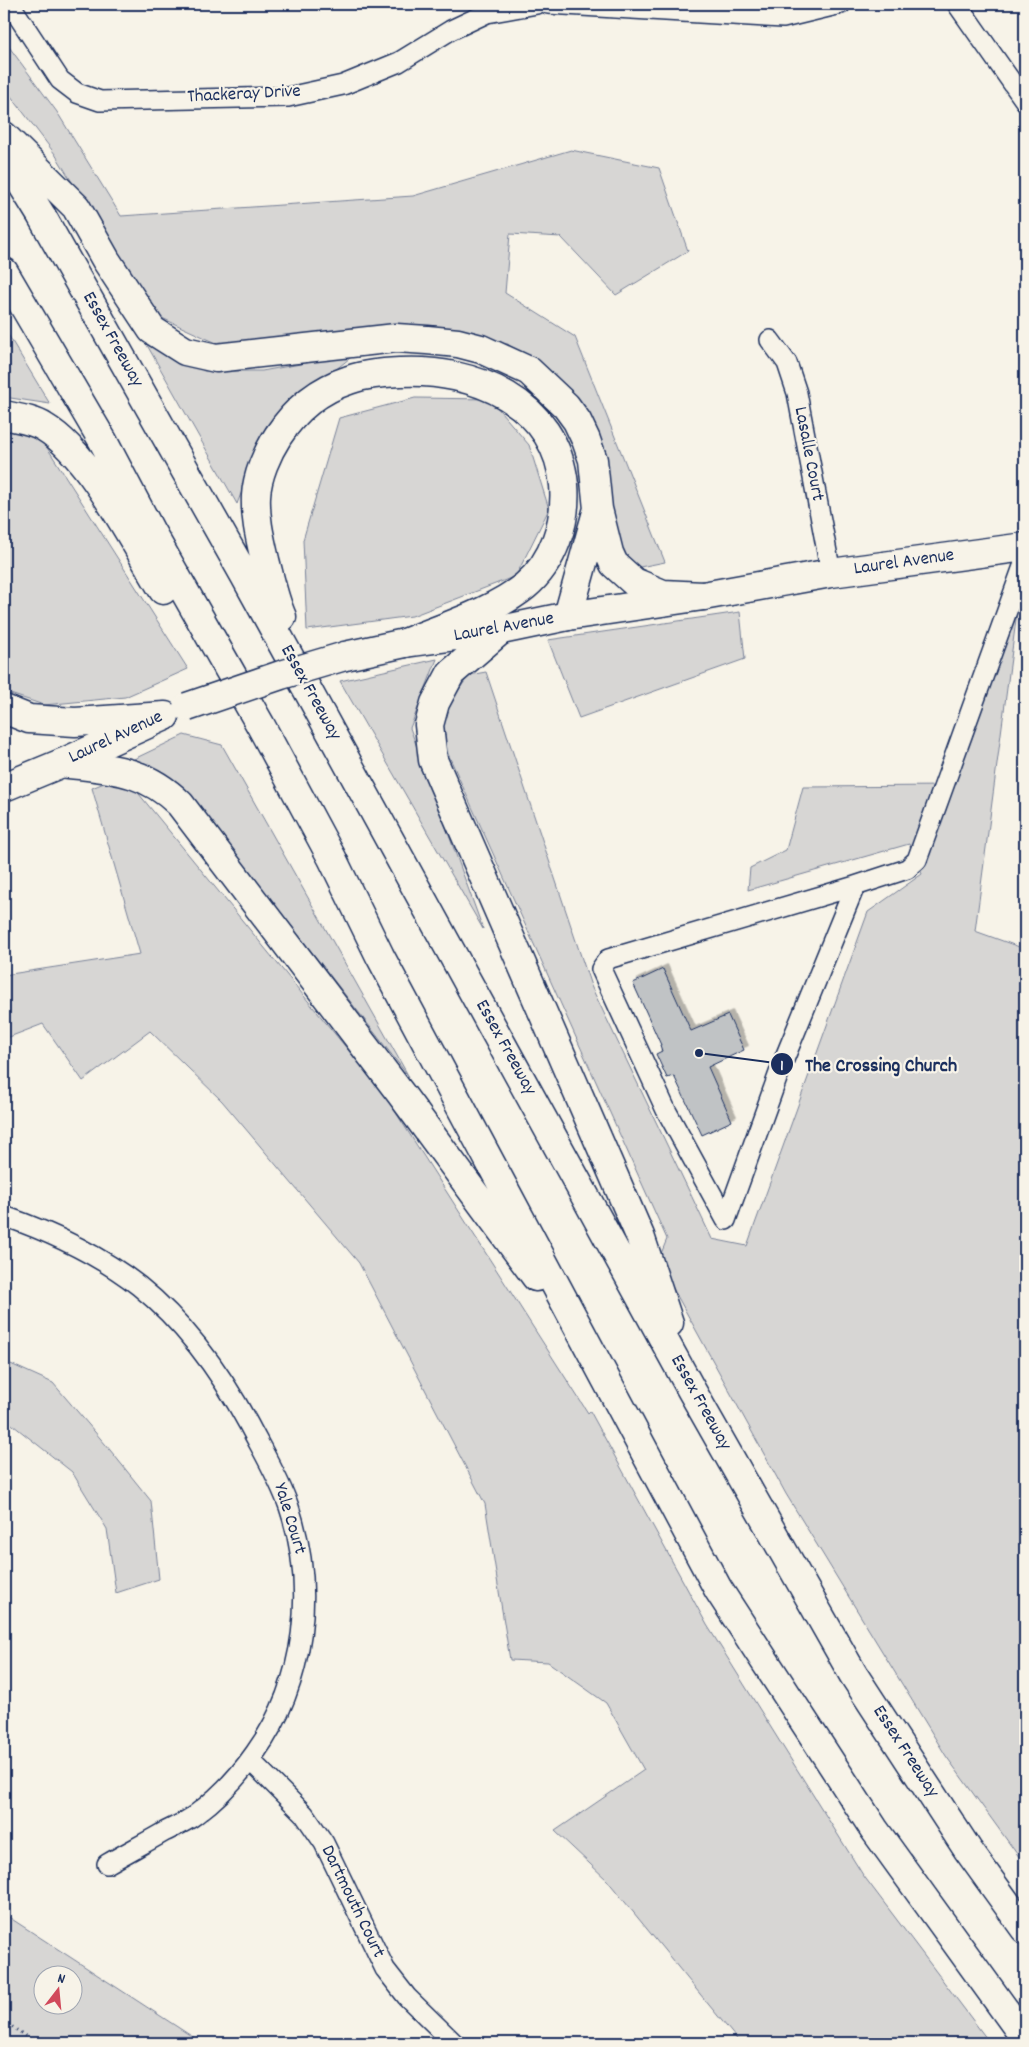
<svg xmlns="http://www.w3.org/2000/svg" width="1029" height="2047" font-family="Dekko,sans-serif">
	<defs>
		<filter id="shadow"><feDropShadow dx="4.5" dy="-4.5" stdDeviation="0" flood-color="#0004"/></filter>
	</defs>
	<rect width="100%" height="100%" fill="#f7f3e8"/>
	<filter id="ink" filterUnits="userSpaceOnUse"><feTurbulence type="fractalNoise" baseFrequency=".02" numOctaves="2"/><feDisplacementMap in="SourceGraphic" scale="10" xChannelSelector="R" yChannelSelector="G"/><feConvolveMatrix kernelMatrix="1 2 1 2 8 2 1 2 1" color-interpolation-filters="sRGB"/></filter>
	<g filter="url(#ink)">
		<path fill="#d7d6d4" stroke="#798299" fill-rule="evenodd" d="M4 40 57 112 121 216 413 196 571 150 659 168 688 251 616 295 561 237 510 234 505 293 575 337 665 562 635 568 622 562 585 418 508 344 223 346 151 313 55 154 4 87Z
			M4 328 50 404 4 397Z
			M139 331 204 371H262L355 354 267 425 237 504Z
			M415 398 490 399 529 445 549 509 516 576 412 616 307 630 303 540 339 418Z
			M4 427 41 438 188 669 125 697 44 705 4 692Z
			M1021 582 975 931 1025 949V1865L946 1756 786 1494 658 1261 667 1239 435 725 469 675 486 672 591 986 712 1239 747 1246 868 912 922 874 909 844 748 890 750 868 786 850 803 787 949 786Z
			M740 612 745 659 579 718 548 640Z
			M437 659 410 728 483 929 340 681Z
			M184 735 222 745 409 1077 192 798 134 759Z
			M111 780 130 783 384 1094 588 1413 590 1411 707 1625 863 1875 990 2043H740L607 1880 555 1831 644 1770 606 1703 548 1662 510 1660 485 1504 359 1263 222 1101 150 1031 83 1081 43 1024 4 1039V975L140 954 92 788Z
			M4 1361 53 1383 106 1445 151 1501 159 1579 116 1593 107 1529 72 1472 4 1418Z
			M4 1914 202 2043H4ZM42 1974H72V2004H42Z"/>
		<path fill="#c0c3c5" stroke="#1b2f5e" filter="url(#shadow)" d="M663 969 691 1031 728 1015 744 1050 708 1067 732 1121 702 1135 674 1076 667 1078 656 1054 662 1051 660 1045H661L633 983Z"/>
		<g fill="none" stroke-linecap="round" stroke-linejoin="round">
			<g stroke="#1b2f5e" stroke-width="22">
				<path id="minor" d="M10 4 60 80 77 93 100 101 288 97 343 85 399 62 451 30 487 13 537 4
					M548 4 783 18 841 4
					M957 4 1025 101
					M770 340 787 363 797 393 831 573
					M855 886 783 1062 726 1220 666 1110 601 969 608 959Z
					M855 886 907 869 917 860 1025 561
					M4 1216C53 1233 98 1254 139 1286 185 1323 221 1373 249 1425 263 1452 279 1478 289 1507 316 1588 306 1682 255 1753 239 1776 218 1798 195 1815 186 1822 174 1827 164 1832 145 1843 126 1853 107 1864
					M250 1760 304 1814 324 1843 385 1969 407 1997 454 2043"/>
			</g>
			<g stroke="#1b2f5e" stroke-width="31">
				<path id="secondary" d="M345 656 405 643 501 630 568 616 703 596 831 573 1025 547
					M4 787 62 763 163 717"/>
			</g>
			<g stroke="#1b2f5e" stroke-width="31">
				<path id="motorway" d="M4 136 76 207 106 260 152 330 185 351 216 358 396 338 427 340 458 343 481 349 529 371 566 406 577 421 586 440 593 460 598 509 609 553 614 564 634 582 663 594 703 596
					M4 155 41 215 245 576 692 1391 853 1674 968 1850 1025 1929
					M4 272 103 441 151 532 261 726 332 858 380 956 718 1589 874 1829 1025 2038
					M4 415C17 418 33 420 44 427 90 454 135 544 163 590
					M568 616 597 512
					M282 617C274 599 270 579 265 560 260 538 255 518 256 496 257 476 267 453 278 436 295 410 318 390 349 380 365 374 383 373 400 372 474 368 556 402 564 485 567 521 554 562 525 586 493 612 443 627 405 643
					M501 630 451 673 435 703 429 725 433 760 640 1236 669 1323
					M4 709 29 719 75 722 165 716
					M62 763C110 769 143 768 180 804L401 1094 536 1277"/>
			</g>
			<path stroke="#1b2f5e" stroke-width="3" stroke-dasharray="1 4" stroke-linecap="butt" d="M4 2021 35 2043"/>
			<use href="#minor" stroke="#f7f3e8" stroke-width="19"/>
			<use href="#secondary" stroke="#f7f3e8" stroke-width="28"/>
			<use href="#motorway" stroke="#f7f3e8" stroke-width="28"/>
			<g stroke="#1b2f5e" stroke-width="31" stroke-linecap="butt">
				<path id="secondary-bridge" d="M187 707 281 675 345 656"/>
			</g>
			<use href="#secondary-bridge" stroke="#f7f3e8" stroke-width="28"/>
		</g>
	</g>
	<g text-anchor="middle" dominant-baseline="central" stroke-width="4.5" stroke-linejoin="round" paint-order="stroke">
		<g font-size="19" fill="#1b2f5e" stroke="#f7f3e8">
			<text transform="translate(244 95) rotate(-3)">Thackeray Drive</text>
			<text transform="translate(112 340) rotate(61)">Essex Freeway</text>
			<text transform="translate(808 454) rotate(79)">Lasalle Court</text>
			<text transform="translate(904 563) rotate(-8)">Laurel Avenue</text>
			<text transform="translate(504 628) rotate(-10)">Laurel Avenue</text>
			<text transform="translate(310 693) rotate(61)">Essex Freeway</text>
			<text transform="translate(116 738) rotate(-25)">Laurel Avenue</text>
			<text transform="translate(505 1048) rotate(61)">Essex Freeway</text>
			<text transform="translate(700 1403) rotate(61)">Essex Freeway</text>
			<text transform="translate(289 1519) rotate(73)">Yale Court</text>
			<text transform="translate(905 1752) rotate(57)">Essex Freeway</text>
			<text transform="translate(352 1902) rotate(64)">Dartmouth Court</text>
		</g>
	</g>
	<path fill="none" stroke="#1b2f5e" stroke-width="2" d="M699 1053L782 1064"/>
	<g fill="#1b2f5e" stroke="#f7f3e8" stroke-width="2">
		<circle cx="699" cy="1053" r="5"/>
		<circle cx="782" cy="1064" r="12"/>
	</g>
	<g font-size="15" text-anchor="middle" font-weight="bold" fill="#fff">
		<text x="782" y="1070">1</text>
	</g>
	<g font-size="20" text-anchor="middle" font-weight="bold" fill="#1b2f5e" stroke="#f7f3e8" stroke-width="4.5" stroke-linejoin="round" paint-order="stroke">
		<text x="881" y="1071">The Crossing Church</text>
	</g>
	<rect width="1029" height="2047" fill="none" stroke="#f7f3e8" stroke-width="20"/>
	<rect x="10" y="10" width="1009" height="2027" fill="none" stroke="#1b2f5e" stroke-width="2" filter="url(#ink)"/>
	<g transform="translate(58 1990) rotate(16)"><circle r="24" fill="#f7f3e8" stroke="#9fa5b1"/>
	<path d="M0-4L9 19L0 12L-9 19Z" fill="#d1495b"/>
	<text y="-8" font-size="14" font-weight="bold" text-anchor="middle" fill="#1b2f5e">N</text>
	</g>
</svg>
